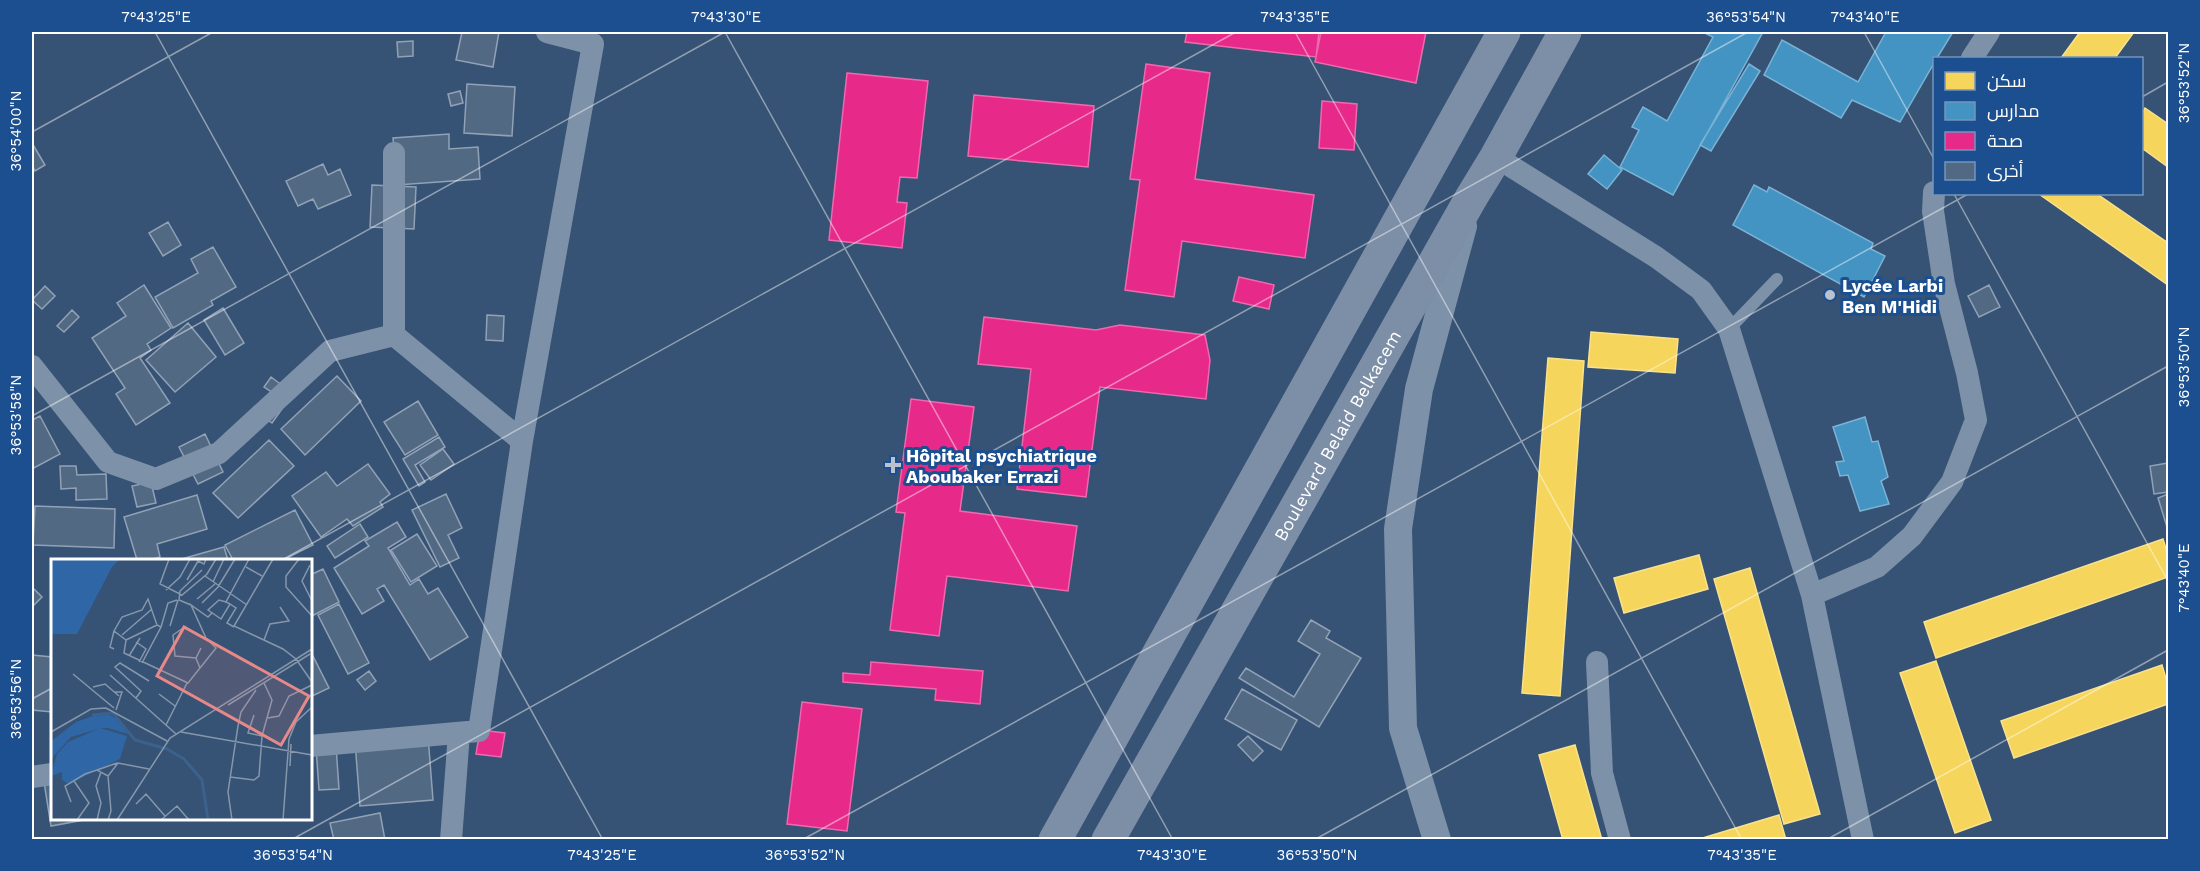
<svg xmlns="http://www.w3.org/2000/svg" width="2200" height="871" font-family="'Work Sans',Cairo,sans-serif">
	<rect width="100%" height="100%" fill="#365274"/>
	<path fill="#f6d55c" stroke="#f9e28d" stroke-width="1.5" d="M2080 32H2134L2115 58H2061Z
		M2145 108 2168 124V167L2142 148V113Z
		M2039 194H2097L2168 243V285Z
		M1591 332 1678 339 1675 373 1588 367Z
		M1548 358 1584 361 1560 696 1522 693Z
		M2163 539 2168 555V577L1936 658 1924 622Z
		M1699 555 1708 589 1624 613 1614 578Z
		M1750 568 1820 814 1784 824 1714 579Z
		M1936 661 1991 820 1955 833 1900 673Z
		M2162 665 2168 685V704L2014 758 2001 721Z
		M1575 745 1602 840H1563L1539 755Z
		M1779 815 1786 840H1696Z"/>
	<path fill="#4393c3" stroke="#7bb3d5" stroke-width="1.5" d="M1703 32H1763L1673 195 1620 167 1639 130 1632 127 1643 107 1667 121 1713 37Z
		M1886 32H1953L1937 58H1934V63L1900 122 1852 100 1841 118 1764 75 1782 40 1858 82Z
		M1749 64 1760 71 1711 151 1700 145Z
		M1604 155 1622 170 1607 189 1588 174Z
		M1754 185 1767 192 1769 187 1873 243 1871 249 1885 256 1864 297 1733 225Z
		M1865 417 1872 442 1878 441 1888 477 1881 481 1889 504 1860 511 1848 475 1840 476 1836 462 1844 461 1833 427Z"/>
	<path fill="#e7298a" stroke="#ee69ad" stroke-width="1.5" d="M1187 32H1319L1316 57 1185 42Z
		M1321 32H1426L1416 83 1315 62Z
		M1146 64 1210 73 1195 179 1314 195 1305 258 1182 241 1174 297 1125 290 1140 180 1130 179Z
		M847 73 928 81 917 178 900 177 897 202 907 203 902 248 829 240Z
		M974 95 1094 106 1088 167 968 156Z
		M1322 101 1357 104 1354 150 1319 148Z
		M1239 277 1274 285 1269 309 1233 301Z
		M984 317 1096 330 1120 325 1205 335 1210 360 1206 399 1100 387 1086 497 1017 489 1031 369 978 364Z
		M911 399 974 407 960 511 1077 526 1068 591 947 576 939 636 890 630 905 513 896 512Z
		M871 662 983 671 980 704 935 700 936 689 843 682V673L870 675Z
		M802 702 862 709 847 831 787 824Z
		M480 730 505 733 501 757 476 754Z"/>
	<path fill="#526984" stroke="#92a2b6" stroke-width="1.5" d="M462 32H499L493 67 456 60Z
		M413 41V56L398 57 397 42Z
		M467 84 515 87 512 136 464 133Z
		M460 91 463 103 451 106 448 94Z
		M449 134V149L478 147 480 179 397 185 393 138Z
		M32 143 45 165 35 171 32 166Z
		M323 164 328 175 340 169 351 195 318 209 313 199 298 206 286 181Z
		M372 185 416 187 414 229 370 227Z
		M168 222 181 245 163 256 149 233Z
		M213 247 236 287 211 301 213 305 173 328 155 297 198 273 191 259Z
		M144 285 171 328 147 344 151 350 140 358 170 403 136 425 116 394 125 388 92 338 126 316 117 303Z
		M1989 285 2000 307 1979 317 1968 296Z
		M45 286 55 296 42 309 32 300Z
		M223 308 244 343 225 355 204 320Z
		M72 310 79 317 64 332 57 326Z
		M487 315 504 316 503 341 486 340Z
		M188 323 216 357 175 392 146 360Z
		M337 376 361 401 305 455 281 429Z
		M271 377 287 389 282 409 272 423 258 413 273 393 264 387Z
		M418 401 438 435 405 455 384 422Z
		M40 416 60 454 32 469V420Z
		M205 434 223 472 198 484 179 447Z
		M439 437 445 447 415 465 425 482 419 486 403 459Z
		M269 440 294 466 238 518 213 493Z
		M443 449 454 464 431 480 420 465Z
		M2168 463V492L2154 494 2150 466Z
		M368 464 390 494 380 502 383 507 353 526 347 519 321 537 292 496 326 472 337 486Z
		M60 466H76L77 475 106 474 107 499 76 500V488L61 489Z
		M151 482 156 503 137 507 132 486Z
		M446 494 462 528 448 535 459 558 440 567 412 510Z
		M2168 494V527H2167L2158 498Z
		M197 495 207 529 157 544 160 557 149 560H137L124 517Z
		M35 506 115 509 114 548 33 545Z
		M295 510 313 545 283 560H233L225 545Z
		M397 522 406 537 388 548 410 585 419 579 428 594 438 588 468 637 430 660 384 585 377 589 384 601 362 614 334 568 369 546 365 541Z
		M360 524 368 537 335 558 327 546Z
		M417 534 437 566 411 582 391 550Z
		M224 547 228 560H178Z
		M323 569 339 602 310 617V575Z
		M32 587 42 597 32 607Z
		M339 604 369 663 348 674 318 615Z
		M1311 620 1330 631 1326 638 1361 658 1319 727 1239 678 1246 668 1294 697 1320 654 1298 641Z
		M310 650 329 688 310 697Z
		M32 655 52 657V712L32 710Z
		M369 671 376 681 365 690 357 680Z
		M1242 689 1297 720 1281 750 1225 719Z
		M428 736 433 800 360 806 355 742Z
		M1248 736 1263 751 1253 761 1238 745Z
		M336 746 339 789 319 790 316 747Z
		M52 781V818H95L51 826 44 782Z
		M380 813 385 840H334L330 823Z"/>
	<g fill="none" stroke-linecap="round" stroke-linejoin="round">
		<path stroke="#7d92a8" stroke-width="12" d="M1729 329 1777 279"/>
		<path stroke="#7d92a8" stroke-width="22" d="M1972 58 1989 32
			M394 153V335L522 441 593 44 547 32
			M1496 157 1656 257 1701 290 1729 329 1812 595 1863 840
			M32 366 108 462 156 479 219 453 330 351 394 335
			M1812 595 1877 567 1912 536 1952 482 1976 420 1967 373 1944 284 1933 211 1934 192
			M1597 662 1602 773 1620 840
			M310 746 479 731 522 441
			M32 777 52 774
			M451 840 459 733"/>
		<path stroke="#7d92a8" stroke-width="28" d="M1437 840 1403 728 1398 529 1419 389 1463 226"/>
		<g stroke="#7d8ea7" stroke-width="33">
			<path d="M1055 840 1504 32"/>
			<path id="s1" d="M1108 840 1471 198 1496 157 1565 32"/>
		</g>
	</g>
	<path fill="none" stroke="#fff" stroke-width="1.5" stroke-opacity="0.45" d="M155 32 603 840M725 32 1173 840M1295 32 1742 840M1864 32 1934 159M2142 97 2168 82M32 132 213 32M1954 194 2168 581M32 416 725 32M282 560 1236 32M32 699 52 688M32 836 34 840M291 840 1748 32M802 840 1968 194M1314 840 2168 366M1826 840 2168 650"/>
	<g fill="#b9c2ce" stroke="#1b4f8f" stroke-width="2">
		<circle cx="1830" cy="295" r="6"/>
		<path d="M890 456h6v6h6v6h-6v6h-6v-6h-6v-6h6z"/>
	</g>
	<g text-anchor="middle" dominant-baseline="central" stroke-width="6" stroke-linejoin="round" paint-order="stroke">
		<g font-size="18" font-weight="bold" fill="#fff" stroke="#1b4f8f" text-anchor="start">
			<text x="1842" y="285">Lycée Larbi<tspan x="1842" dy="21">Ben M'Hidi</tspan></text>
			<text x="906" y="455">Hôpital psychiatrique<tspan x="906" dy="21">Aboubaker Errazi</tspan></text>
		</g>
		<g font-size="18" fill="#fff" stroke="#1b4f8f">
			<text stroke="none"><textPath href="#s1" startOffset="465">Boulevard Belaid Belkacem</textPath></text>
		</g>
	</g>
	<g transform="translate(51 559)">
		<rect width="261" height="261" fill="#365274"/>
		<path d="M0 0H69L61 8 26 75H0ZM53 153 68 161 77 175 57 169H49L76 177 69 200 18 225 11 221V213L0 217 6 195 17 183 47 170 20 178 0 200V182L25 163Z" fill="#2f66a5"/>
		<path fill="none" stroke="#3b618d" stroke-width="3" d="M41 156 62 154 84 181 116 190 133 200 151 221 157 261"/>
		<path fill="none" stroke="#8697ac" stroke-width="1.5" d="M118 0 109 25 131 36 156 15 165 0M222 0 183 67 232 90 245 100 261 123M248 0 235 17V28L261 57M259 6 251 22 261 42M195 8 211 17M154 17 196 46M136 21 147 2 153 5 155 0M162 23 173 0M115 31 129 18 139 0M146 40 164 25M175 43 168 41 157 51 170 60 179 45 185 49 176 64 183 68M151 44 167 28 184 0M179 45 175 43 198 0M140 46 128 41 129 32 151 11M119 67 127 41M135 67 122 76 124 97 145 99M110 68 117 44 126 41M71 76 101 50M75 81 106 66 97 40 91 51 71 58 63 72 75 81 73 94 137 124 149 109M213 81 219 65 238 62 229 48M85 83 95 90 88 103M150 89 145 99 149 109 165 89 155 79 140 46 157 58 161 54M63 90 59 88 63 72M78 97 89 79M91 104 110 68 106 66M22 115 63 149M59 116 125 175M42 128 54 125 68 137M63 133H71L65 151M108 135 124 147M85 139 90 132 64 108 69 104 98 122M177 146 259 95M203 156 197 174 211 177M217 159 228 157 238 137 261 126M115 166 136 124M0 173 40 150 55 149 116 182M130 173 261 196M239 207 240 185M46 211 66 204M57 217 60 252 57 261M179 218 203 221 208 217 211 177 221 141 213 124M23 222 38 244 26 261M20 243 14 227 34 215 46 211 57 217 67 204 98 210M85 245 95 235 114 257M46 261 50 244 45 227 50 213M66 261 119 179 261 90M110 261 126 247 138 261M181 261 177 233 187 167 190 153 205 131M232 261 238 180 245 163 261 148"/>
		<path fill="#e88989" fill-opacity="0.15" stroke="#e88989" stroke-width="3" d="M133 68 258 137 230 186 106 117Z"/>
		<rect width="261" height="261" fill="none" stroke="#fff" stroke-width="3"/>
	</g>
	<rect width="2200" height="871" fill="none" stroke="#1b4f8f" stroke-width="66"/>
	<rect x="1933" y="57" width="210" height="138" fill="#1b4f8f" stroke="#7695bc" stroke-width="1.5"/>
	<rect x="1945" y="72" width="30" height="18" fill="#f6d55c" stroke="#7695bc" stroke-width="1.5"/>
	<text x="1987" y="87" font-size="18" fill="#ffffff">سكن</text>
	<rect x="1945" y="102" width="30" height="18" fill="#4393c3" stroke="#7695bc" stroke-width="1.5"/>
	<text x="1987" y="117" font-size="18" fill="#ffffff">مدارس</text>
	<rect x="1945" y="132" width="30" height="18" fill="#e7298a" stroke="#7695bc" stroke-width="1.5"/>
	<text x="1987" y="147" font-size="18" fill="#ffffff">صحة</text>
	<rect x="1945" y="162" width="30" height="18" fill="#526984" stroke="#7695bc" stroke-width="1.5"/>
	<text x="1987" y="177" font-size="18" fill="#ffffff">أخرى</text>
	<rect x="33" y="33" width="2134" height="805" fill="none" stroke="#fff" stroke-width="2"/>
	<g font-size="15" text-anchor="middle" fill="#fff">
		<text x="156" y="22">7°43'25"E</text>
		<text x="726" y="22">7°43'30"E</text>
		<text x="1295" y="22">7°43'35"E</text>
		<text x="1746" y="22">36°53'54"N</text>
		<text x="1865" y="22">7°43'40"E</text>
		<text transform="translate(2184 83) rotate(-90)" y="5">36°53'52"N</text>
		<text transform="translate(16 131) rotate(-90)" y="5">36°54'00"N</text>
		<text transform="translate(2184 367) rotate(-90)" y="5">36°53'50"N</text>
		<text transform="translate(16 415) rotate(-90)" y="5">36°53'58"N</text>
		<text transform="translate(2184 578) rotate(-90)" y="5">7°43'40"E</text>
		<text transform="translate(16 699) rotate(-90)" y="5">36°53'56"N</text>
		<text x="293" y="860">36°53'54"N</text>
		<text x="602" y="860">7°43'25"E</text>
		<text x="805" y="860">36°53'52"N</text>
		<text x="1172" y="860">7°43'30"E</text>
		<text x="1317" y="860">36°53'50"N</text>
		<text x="1742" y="860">7°43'35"E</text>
	</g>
</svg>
